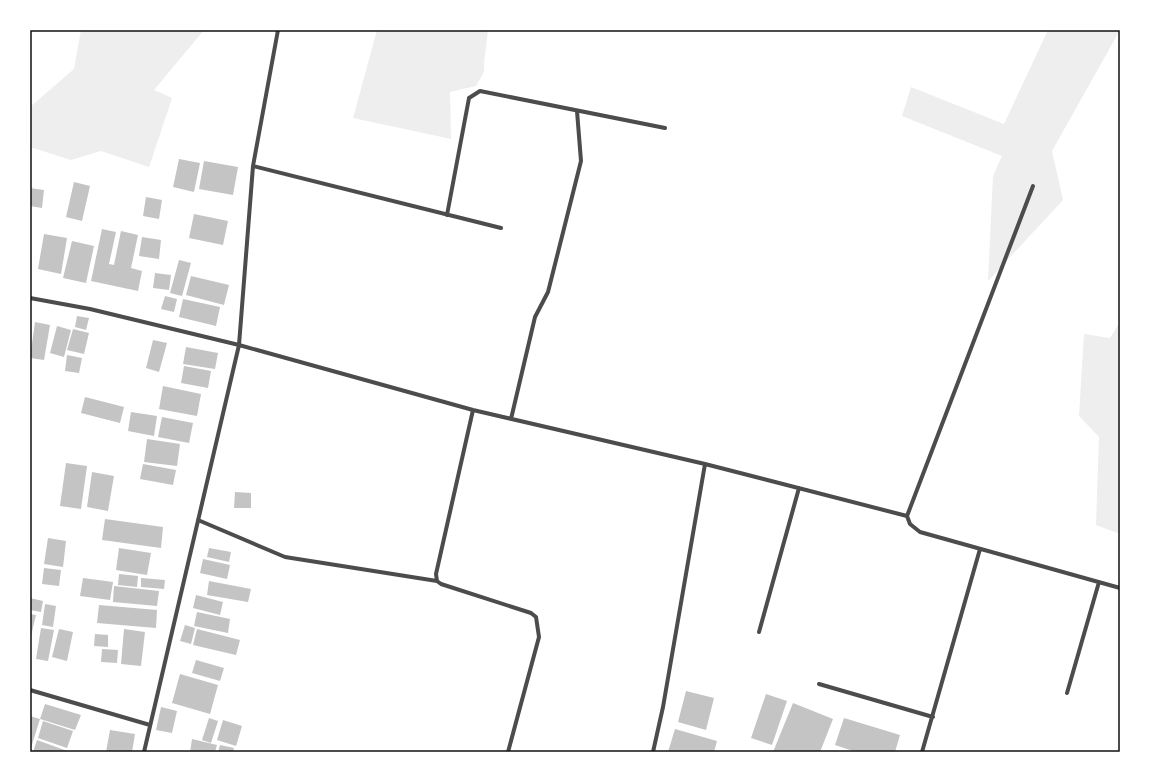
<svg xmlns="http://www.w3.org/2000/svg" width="1150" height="782" font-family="'Roboto Condensed',sans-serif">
	<rect width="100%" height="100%" fill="#fff"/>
	<path fill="#eee" d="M81 30H204L154 90 172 98 149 167 101 151 71 160 30 147V107L74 69Z
		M377 30H488L484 63V72L476 86 450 92 451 139 353 118Z
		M1048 30H1120L1052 151 1063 200 988 281 993 176 1002 156 902 116 911 87 1004 124Z
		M1120 322V534L1096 525 1099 437 1079 416 1084 334 1110 338Z"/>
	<path fill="#c4c4c4" d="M179 159 200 163 194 192 173 187Z
		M204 161 238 167 233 195 199 189Z
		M74 182 90 186 82 221 66 217Z
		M30 188 44 190 42 208 30 206Z
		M146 197 162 200 159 219 143 216Z
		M194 214 228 221 223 245 189 238Z
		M102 229 116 232 109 264 114 265 121 231 138 235 131 268 142 271 138 291 91 281Z
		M44 234 67 238 61 274 38 269Z
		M142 237 161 240 159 259 139 256Z
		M72 241 94 246 86 283 63 278Z
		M179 260 191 263 182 296 170 293Z
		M155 273 171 275 169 290 153 288Z
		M191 276 229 285 224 305 186 295Z
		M165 296 177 299 174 312 161 309Z
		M183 299 220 307 216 326 179 317Z
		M77 316 89 318 86 330 75 327Z
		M35 322 50 325 44 360 30 358Z
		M57 326 71 330 64 357 50 353Z
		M73 329 89 333 84 354 67 350Z
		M153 340 167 343 159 372 146 368Z
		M186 347 218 353 215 369 183 364Z
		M67 355 82 358 79 373 65 371Z
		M184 366 211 371 208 388 181 383Z
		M163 386 201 394 197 416 159 409Z
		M85 397 124 407 120 423 81 413Z
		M131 412 157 416 154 436 128 431Z
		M162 417 193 423 189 443 158 437Z
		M147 439 180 444 177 466 144 462Z
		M66 463 87 466 81 509 60 506Z
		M143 464 176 470 173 485 140 479Z
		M92 472 114 476 108 511 87 507Z
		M235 492 251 493V508H234Z
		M105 519 163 527 161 548 102 540Z
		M48 538 66 541 63 567 44 564Z
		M119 548 151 553 147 575 116 570Z
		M209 548 231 552 229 562 207 557Z
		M203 559 230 565 227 579 200 573Z
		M44 568 61 570 59 586 42 584Z
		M119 574 138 576 137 587 118 585Z
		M83 578 113 582 110 600 80 596Z
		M141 578 165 580 164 589 141 587Z
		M209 581 251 589 248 602 207 595Z
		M114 586 159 591 157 606 113 602Z
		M196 595 223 602 220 615 193 608Z
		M30 598 43 601 41 612 30 610Z
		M45 604 56 606 53 627 42 625Z
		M99 605 157 610 156 628 97 623Z
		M197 612 230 619 228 633 194 626Z
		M30 614 36 615 31 636H30Z
		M185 625 195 628 191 644 180 641Z
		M41 628 54 630 48 661 36 659Z
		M59 629 73 632 67 661 52 657Z
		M124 629 145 632 141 666 121 664Z
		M197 629 240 640 236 655 193 645Z
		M95 634 108 635V647L94 646Z
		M102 649 118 650 117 663 101 662Z
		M196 660 224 668 220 681 192 673Z
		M180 674 218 685 210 714 172 703Z
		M686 691 714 698 706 730 678 722Z
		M766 694 787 701 772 745 751 738Z
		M793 703 833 719 820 752H773Z
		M45 704 81 715 75 730 40 719Z
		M161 707 177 711 172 733 156 730Z
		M30 716 40 719 30 751Z
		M209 718 218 721 211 743 202 740Z
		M844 718 900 735 895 752H856L835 745Z
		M223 720 242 726 236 746 217 740Z
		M43 721 73 731 67 748 38 738Z
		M675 729 717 741 714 752H668Z
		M110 730 135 734 132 752H106Z
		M192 739 217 745 215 752H190Z
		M37 740 70 752H33Z
		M220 745 234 748 233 752H218Z"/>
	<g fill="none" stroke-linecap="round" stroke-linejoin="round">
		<path stroke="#4c4c4c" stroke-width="4" d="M253 166 501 228
			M447 215 469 98 480 91 665 128
			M30 298 90 309 239 345 473 410 705 464 907 516 910 524 920 532 1120 588
			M473 410 436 574 437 581 441 584 531 613 536 617 539 637 508 752
			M511 419 535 317 548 292 581 161 577 111
			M907 516 1033 186
			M198 520 285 557 437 581
			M759 632 799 488
			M819 684 933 717
			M30 690 150 725
			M1067 693 1099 582
			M144 752 239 345 253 166 278 30
			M653 752 663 707 705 464
			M922 752 980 549"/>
	</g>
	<rect width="1150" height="782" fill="none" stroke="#ffffff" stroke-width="62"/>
	<rect x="31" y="31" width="1088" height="720" fill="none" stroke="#111" stroke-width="1.5"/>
</svg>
